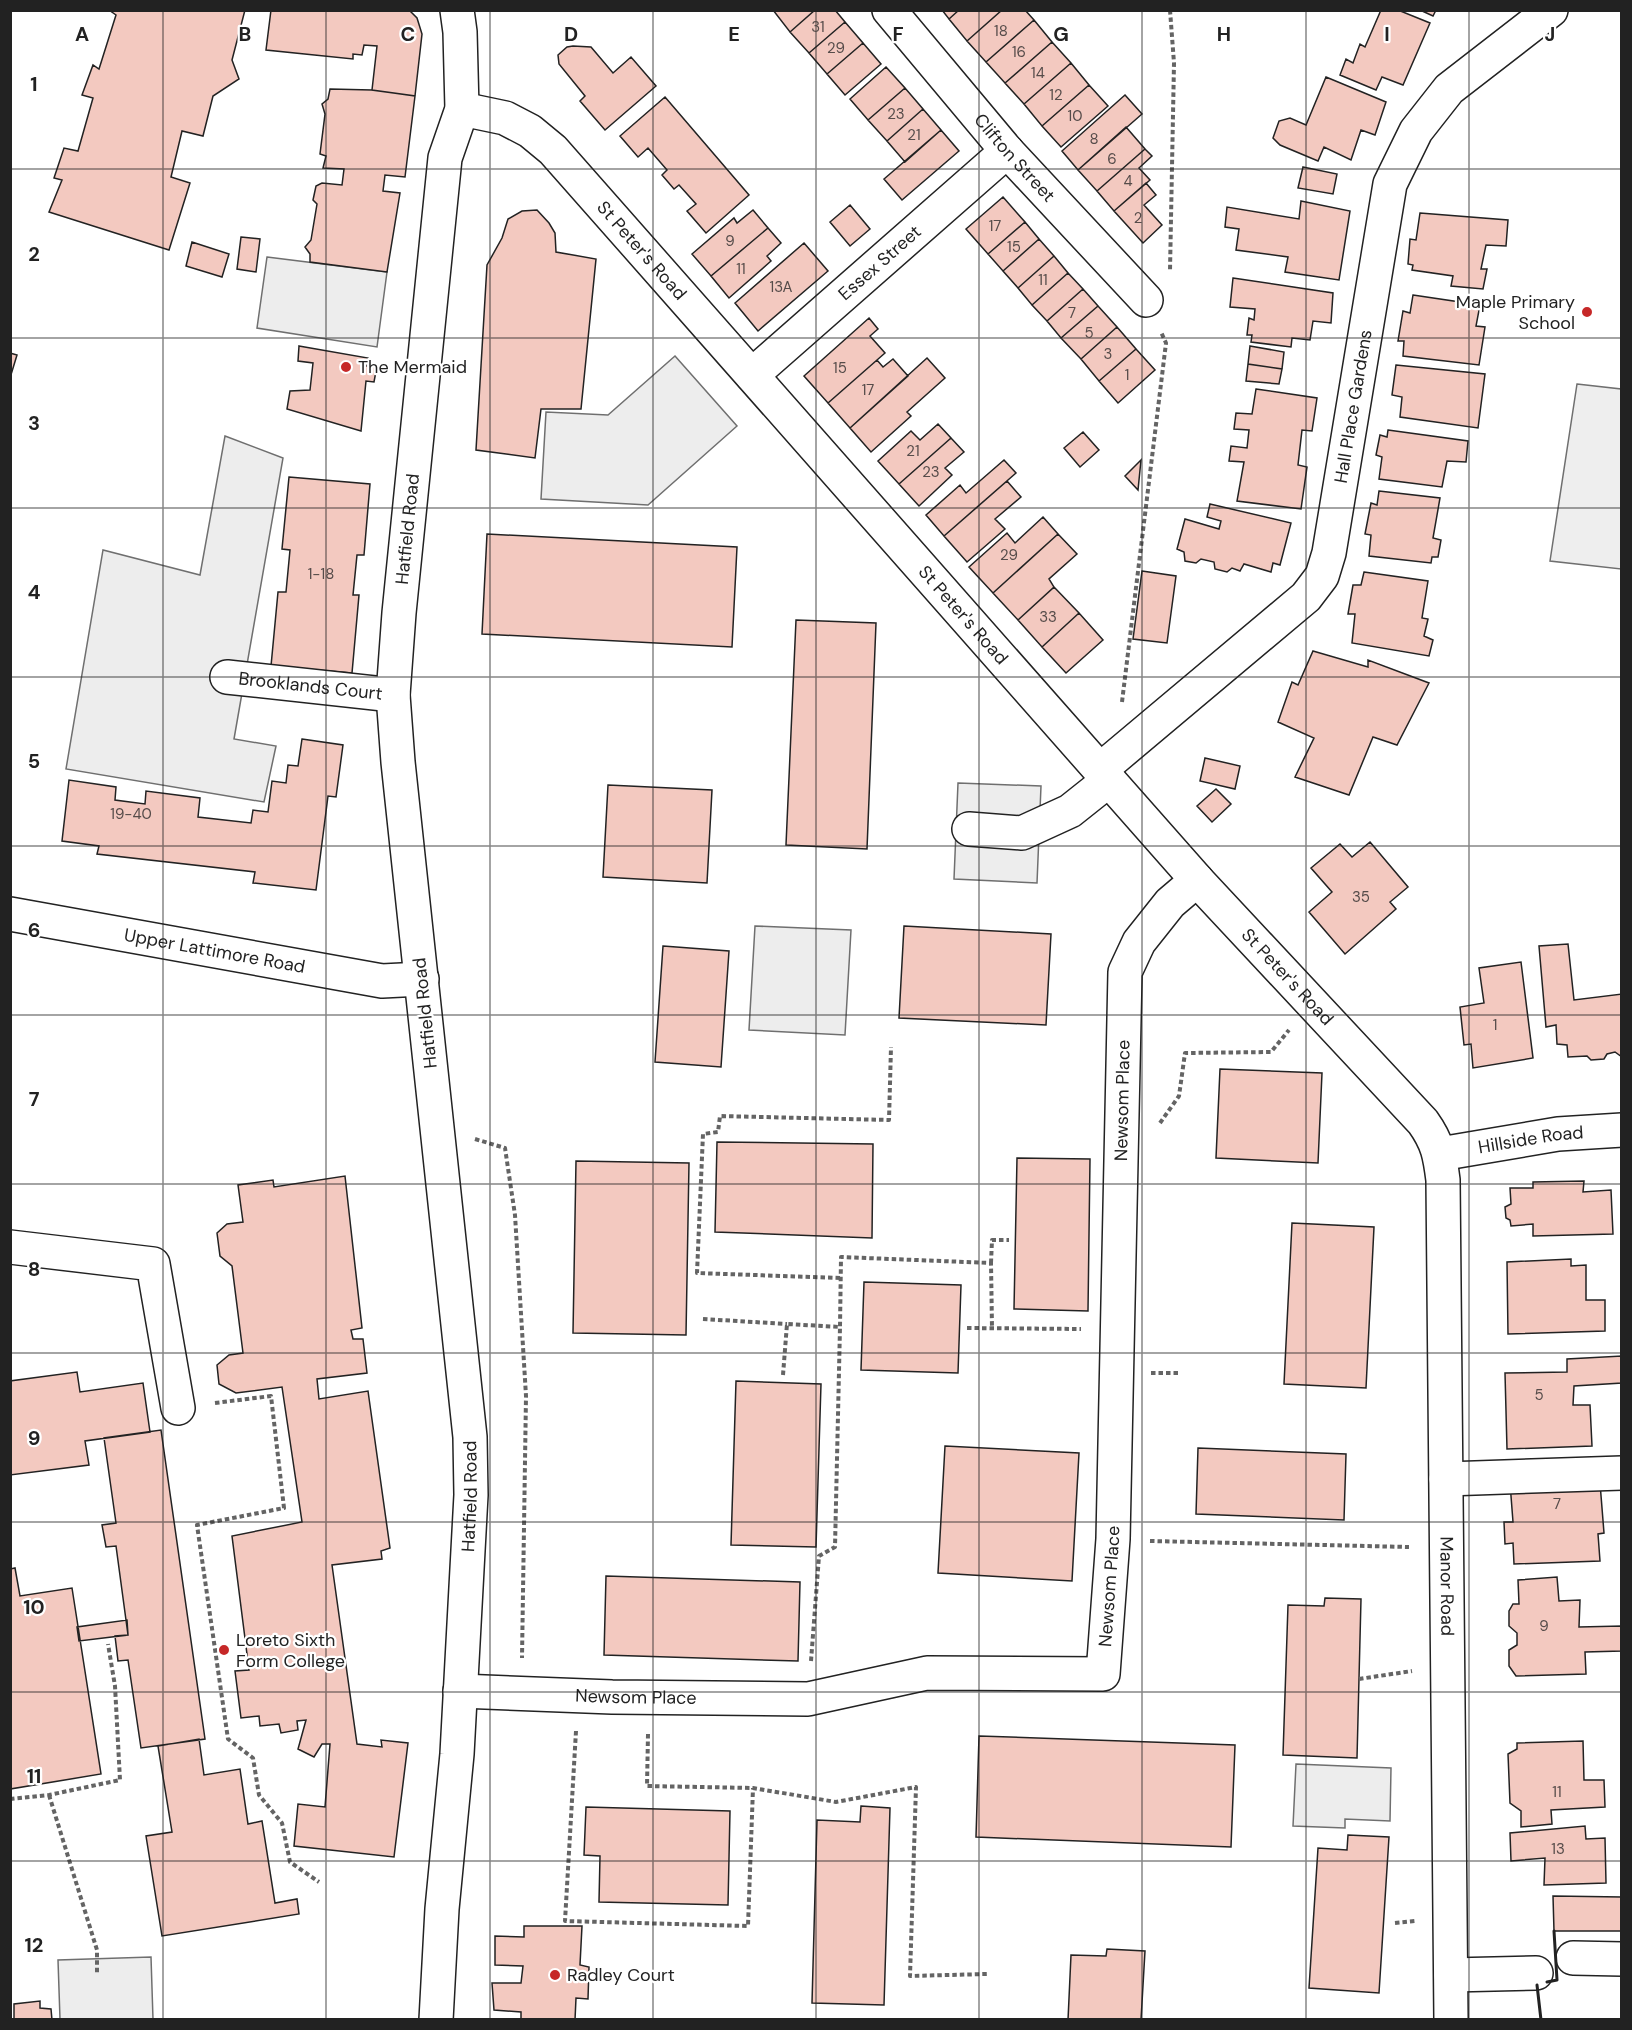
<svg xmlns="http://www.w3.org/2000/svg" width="1632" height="2030" font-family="'DM Sans',sans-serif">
	<rect width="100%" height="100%" fill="#fff"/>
	<path fill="#eee" stroke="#6f6f6f" stroke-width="1.5" d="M1577 384 1621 389V569L1550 561Z"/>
	<path fill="#ededed" stroke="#6f6f6f" stroke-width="1.5" d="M267 257 387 272 377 347 257 328Z
		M675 356 737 426 648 505 541 499 546 412 608 415Z
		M225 436 283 458 234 739 276 746 264 802 66 769 103 550 200 575Z
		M958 783 1041 786 1037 883 954 879Z
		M755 926 851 930 845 1035 749 1030Z
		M1296 1764 1391 1768 1390 1821 1345 1819V1828L1293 1826Z
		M151 1957 153 2019H60L58 1960Z"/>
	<path fill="#f3c9c0" stroke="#222" stroke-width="1.5" d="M109 10H245L232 60 239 79 213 96 203 136 182 131 171 177 190 183 169 250 49 212 62 180 54 178 64 148 78 151 93 98 82 95 93 65 99 69 116 15Z
		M271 10H409L417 18 422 34 415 96 372 90 377 46 364 45 362 55 353 54V59L266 50Z
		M773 10H815L790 32Z
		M815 10H835L845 22 809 53 790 32Z
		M942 10H959L949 19Z
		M959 10H1002L967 41 949 19Z
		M1002 10H1025L1034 20 986 62 967 41Z
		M1381 10H1398L1430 23 1403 85 1382 77 1376 90 1340 75 1346 59 1353 63 1360 44 1365 47Z
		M1420 10H1436L1433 16Z
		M1034 20 1052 42 1005 83 986 62Z
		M845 22 863 43 827 74 809 53Z
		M1052 42 1071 63 1024 104 1005 83Z
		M863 43 881 64 845 95 827 74Z
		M573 46 591 47 613 73 631 57 656 86 605 130 580 101 585 96 559 64 558 55 567 47Z
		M1071 63 1089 85 1042 126 1024 104Z
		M886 67 905 88 868 120 850 99Z
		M1326 77 1386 102 1375 135 1361 130 1351 160 1324 147 1318 161 1280 145 1273 138 1279 121 1290 118 1306 125Z
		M1089 85 1108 106 1061 147 1042 126Z
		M905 88 923 109 887 141 868 120Z
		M330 89 372 90 415 96 405 177 385 175 383 191 400 193 387 272 310 262V254L305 247 311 240 317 204 313 200 316 186 322 183 342 185 344 169 323 168 326 156 320 154 325 114 322 104 328 99Z
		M1125 95 1142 114 1078 170 1062 151Z
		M665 97 749 195 706 233 687 211 696 204 679 185 674 189 662 175 667 170 648 148 638 157 620 136Z
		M923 109 941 130 905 162 887 141Z
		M1126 127 1145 149 1097 191 1078 170Z
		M941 130 959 151 902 200 884 179Z
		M1145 149 1152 156 1139 168 1150 180 1114 211 1097 191Z
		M1303 167 1337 174 1333 194 1298 188Z
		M1146 183 1156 195 1144 205 1162 225 1143 243 1114 211Z
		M1003 197 1025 222 988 254 966 229Z
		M1301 201 1350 211 1339 280 1285 272 1288 257 1236 250 1239 229 1225 227 1227 207 1299 219Z
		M850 205 870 229 850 246 830 222Z
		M537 210 549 223 555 233 556 252 596 259 581 409H541L535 458 476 450 487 265 502 238 508 219 522 211Z
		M753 210 768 228 711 276 692 254 734 218 737 223Z
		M1420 213 1508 220 1506 246 1486 245 1481 269H1487L1483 289 1451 286 1453 276 1412 270 1413 265 1408 264 1410 239 1416 240Z
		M1025 222 1039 239 1003 271 988 254Z
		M768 228 781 243 767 256 771 261 729 298 711 276Z
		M241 237 260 239 256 272 237 269Z
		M1039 239 1054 256 1018 288 1003 271Z
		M192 242 229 254 222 277 186 266Z
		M804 243 828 271 758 331 735 303Z
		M1054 256 1068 273 1032 305 1018 288Z
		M1068 273 1083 289 1047 321 1032 305Z
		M1233 278 1333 293 1331 323 1313 321 1310 340 1292 338 1291 347 1251 342 1252 335H1247L1249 318 1254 320 1255 309 1230 307Z
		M1083 289 1098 306 1061 338 1047 321Z
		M1413 295 1480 305 1476 326 1485 327 1479 365 1403 356 1404 341H1398L1403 311 1410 313Z
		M1098 306 1117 327 1081 359 1061 338Z
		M869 318 878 329 870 336 885 353 828 403 804 376Z
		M1117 327 1136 349 1099 381 1081 359Z
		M299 346 368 358 367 366H377L374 382 366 381 361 431 287 409 290 391 310 390 313 363 298 361Z
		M1250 346 1284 352 1282 369 1248 364Z
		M1136 349 1155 370 1118 403 1099 381Z
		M10 353 17 355 10 378Z
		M927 358 945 378 907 412 911 416 871 452 850 428Z
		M893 359 908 376 850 428 828 403 877 360 883 367Z
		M1248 364 1282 369 1279 384 1246 381Z
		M1396 365 1485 374 1478 428 1400 417 1402 397 1392 395Z
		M1256 389 1317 398 1312 431 1302 430 1298 465 1307 467 1301 509 1237 501 1244 462 1229 461 1231 446 1247 448 1249 430 1234 429 1236 413 1252 414Z
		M938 424 951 438 899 484 878 461 911 431 920 440Z
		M1388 430 1468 441 1466 462 1447 461 1442 487 1379 479 1382 457 1376 455 1380 435 1387 437Z
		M1083 432 1099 450 1080 467 1064 448Z
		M951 438 964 452 945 468 952 475 919 506 899 484Z
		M1004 460 1016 473 944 536 926 515 960 485 966 493Z
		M1141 460 1138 490 1125 476Z
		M289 477 370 484 364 555H357L353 595H359L352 673 271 666 278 592H286L290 550 282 549Z
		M1007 481 1021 497 995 519 1005 529 967 562 944 536Z
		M1379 491 1440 498 1433 538 1441 540 1438 557H1432L1431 563 1369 556 1371 535 1365 534 1371 503 1377 505Z
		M1210 504 1291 523 1280 565 1273 563 1271 572 1244 564 1240 571 1232 568 1227 572 1215 569 1214 562 1201 559 1196 563 1185 561 1184 552 1177 549 1185 519 1219 529 1221 521 1207 517Z
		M1043 517 1058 534 993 593 969 567 1007 533 1015 543Z
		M487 534 737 547 732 647 482 634Z
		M1058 534 1077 554 1049 579 1054 587 1018 620 993 593Z
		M1142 571 1176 576 1167 643 1133 639Z
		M1364 572 1428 581 1422 618 1428 619 1424 636 1433 640 1429 656 1352 643 1355 614H1348L1353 585H1361Z
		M1054 587 1079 613 1042 647 1018 620Z
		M1079 613 1103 640 1066 673 1042 647Z
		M796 620 876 623 867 849 786 845Z
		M1313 651 1368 667V660L1429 683 1397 745 1373 737 1349 795 1295 777 1314 738 1278 722 1292 682 1298 685Z
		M302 739 343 745 336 797 328 796 316 890 253 883 255 872 97 854 99 846 62 841 69 780 116 787 115 800 145 804 146 791 200 798 198 817 251 823 253 810 268 812 272 781 286 783 288 765 298 766Z
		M1205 758 1240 766 1235 789 1200 781Z
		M608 785 712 790 707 883 603 877Z
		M1216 789 1231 804 1212 822 1197 806Z
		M1370 842 1408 887 1390 902 1396 909 1345 954 1309 912 1332 892 1311 868 1340 844 1352 857Z
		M904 926 1051 934 1046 1025 899 1018Z
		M1568 944 1574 1000 1622 994V1057L1615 1052 1607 1054 1604 1059 1591 1060 1587 1056 1568 1057 1567 1045 1557 1044 1556 1025 1546 1027 1539 946Z
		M663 946 729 951 721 1067 655 1062Z
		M1521 962 1533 1058 1473 1068 1471 1044 1464 1045 1460 1007 1484 1003 1479 968Z
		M1220 1069 1322 1073 1318 1163 1216 1158Z
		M717 1142 873 1144 872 1238 715 1232Z
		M1017 1158 1090 1159 1088 1311 1014 1309Z
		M576 1161 689 1163 686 1335 573 1333Z
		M345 1176 362 1328 351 1330 353 1339H363L367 1373 317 1379 319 1399 368 1391 390 1548 381 1551 382 1559 332 1565 357 1744 382 1747 381 1740 408 1743 394 1857 294 1846 298 1804 325 1807 330 1744H322L314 1757 298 1749 306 1720 297 1721 298 1730 281 1733 279 1724 260 1726 259 1716 241 1718 235 1671 249 1670 232 1536 302 1522 282 1387 236 1393 219 1384 217 1365 229 1355 243 1353 232 1266 220 1256 217 1233 227 1224 243 1222 238 1185 273 1180 274 1187Z
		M1584 1181 1583 1192 1611 1190 1613 1234 1533 1236V1224L1511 1226 1510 1220 1506 1218 1505 1207 1511 1204 1510 1188H1533V1182Z
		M1292 1223 1374 1227 1366 1388 1284 1384Z
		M1571 1259V1266L1586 1265V1300H1605V1331L1508 1334 1507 1262Z
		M864 1282 961 1285 958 1373 861 1370Z
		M1622 1356V1383L1574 1386 1573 1405H1590L1592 1446 1507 1449 1505 1373 1567 1372V1359Z
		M77 1372 80 1392 143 1383 150 1432 85 1441 89 1465 10 1475V1381Z
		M736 1381 821 1384 816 1547 731 1545Z
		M161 1430 205 1739 141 1748 128 1660 118 1661 115 1636 128 1635 116 1546 106 1547 102 1525 116 1523 104 1438Z
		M945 1446 1079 1453 1072 1581 938 1573Z
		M1198 1448 1346 1454 1344 1520 1196 1514Z
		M1510 1483H1600L1604 1533 1598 1534 1600 1561 1514 1564 1513 1543 1505 1544 1504 1522H1513Z
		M15 1568 20 1596 72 1588 101 1774 10 1789V1569Z
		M606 1576 800 1582 798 1661 604 1655Z
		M1557 1577 1559 1601 1580 1600 1579 1627 1622 1626V1651L1585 1652 1586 1674 1516 1676 1509 1666V1650L1517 1645V1633L1509 1626V1611L1513 1604H1519L1518 1580Z
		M1325 1598 1361 1599 1357 1758 1283 1755 1288 1605 1324 1606Z
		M127 1620 128 1635 79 1641 77 1627Z
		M979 1736 1235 1745 1231 1847 976 1837Z
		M199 1739 204 1775 240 1769 248 1824 262 1821 275 1903 297 1899 299 1914 162 1936 146 1836 172 1832 158 1746Z
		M1583 1741 1584 1780H1604L1605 1807 1551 1810 1552 1824 1521 1827V1811L1510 1803 1508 1754 1517 1749V1743Z
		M861 1806 890 1808 884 2005 812 2003 817 1820 860 1822Z
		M586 1807 730 1811 728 1905 599 1902 600 1856 584 1855Z
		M1585 1826 1586 1839 1605 1838 1606 1883 1544 1885 1545 1858 1511 1861 1510 1833Z
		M1348 1835 1389 1837 1379 1993 1309 1988 1318 1848 1347 1850Z
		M1553 1896 1622 1897V1931H1554Z
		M524 1926H582L580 1965 589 1967 588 1999 576 1998 575 2020H521V2012L494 2010 492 1983H521L523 1966 495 1965V1936L524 1937Z
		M1107 1949 1145 1951 1141 2020H1068L1071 1955 1106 1956Z
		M40 2001V2008L51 2009 52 2020H14V2004Z"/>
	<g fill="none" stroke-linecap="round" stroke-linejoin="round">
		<g stroke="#222" stroke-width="36">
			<g id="minor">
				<path id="s1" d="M889 10 1007 151 1146 300"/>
				<path id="s2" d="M462 109 505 118 530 131 553 150 1197 880 1423 1122C1438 1143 1440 1156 1443 1180L1451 2020"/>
				<path id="s3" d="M752 375 1007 151"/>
				<path id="s4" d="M227 677 393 695"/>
				<path id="s5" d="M1100 770 1306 597 1322 576 1329 553 1390 184 1416 131 1449 89 1551 10"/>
				<path d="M969 829 1022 833 1070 811 1109 780"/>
				<path id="s6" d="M10 914 382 981 422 979"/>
				<path id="s7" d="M1440 1154 1558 1134 1622 1130"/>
				<path d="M10 1247 153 1264 178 1408"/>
				<path d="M1446 1479 1622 1473"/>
				<path id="s8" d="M460 1691 612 1697 808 1699 927 1673 1103 1674 1113 1539 1125 972 1139 942 1170 903 1197 880"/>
				<path d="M1573 1958 1622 1959"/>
				<path d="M1451 1975 1536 1973"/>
			</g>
		</g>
		<g stroke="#222" stroke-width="36">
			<g id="major">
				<path id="s9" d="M436 2020 442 1909 457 1754 471 1495 470 1437 398 762 393 695 399 613 445 158 462 109 460 32 457 10"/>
			</g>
		</g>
		<path stroke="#646464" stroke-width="4" stroke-dasharray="4.5 3" stroke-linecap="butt" d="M1170 10 1174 63 1170 271
			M1122 702 1166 343 1161 332
			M1160 1123 1179 1096 1185 1053 1271 1052 1289 1030
			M475 1139 505 1148 515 1215 526 1396 522 1658
			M991 1263 992 1240H1009
			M840 1278 697 1273 703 1134 718 1132 720 1116 889 1120 891 1047
			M703 1319 787 1324
			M967 1328 1081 1329
			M1151 1373H1181
			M783 1375 787 1324 840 1327 841 1257 991 1263 992 1328
			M215 1403 271 1396 284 1508 197 1525 228 1739 253 1758 259 1795 282 1823 290 1862 319 1882
			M1150 1541 1409 1547
			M811 1661 819 1556 835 1547 840 1327
			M1359 1679 1412 1671
			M576 1731 565 1921 748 1926 753 1788
			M648 1734 647 1786 753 1788 836 1802 916 1787 910 1976 987 1974
			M49 1795 97 1950V1973
			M10 1799 49 1795 120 1780 115 1686 108 1644
			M1395 1923 1415 1921"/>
		<use href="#minor" stroke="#fff" stroke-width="33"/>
		<use href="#major" stroke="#fff" stroke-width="33"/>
		<path stroke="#222" stroke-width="3" d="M1547 1982 1557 1980 1554 1931
			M1537 1985 1541 2020"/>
	</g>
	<path fill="none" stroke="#222" stroke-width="1.5" stroke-opacity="0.55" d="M163 10V2020M326 10V2020M490 10V2020M653 10V2020M816 10V2020M979 10V2020M1142 10V2020M1306 10V2020M1469 10V2020M10 169H1622M10 338H1622M10 508H1622M10 677H1622M10 846H1622M10 1015H1622M10 1184H1622M10 1353H1622M10 1522H1622M10 1692H1622M10 1861H1622"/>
	<g fill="#c62828" stroke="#fff" stroke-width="2">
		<circle cx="1587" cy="312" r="6"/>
		<circle cx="346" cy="367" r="6"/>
		<circle cx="224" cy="1650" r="6"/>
		<circle cx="555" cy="1975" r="6"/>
	</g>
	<g text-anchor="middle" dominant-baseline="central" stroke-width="4.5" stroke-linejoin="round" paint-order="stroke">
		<g font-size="15" fill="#564c4a">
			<text x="818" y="27">31</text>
			<text x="1001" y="31">18</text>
			<text x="836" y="48">29</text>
			<text x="1019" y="52">16</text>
			<text x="1038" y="73">14</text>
			<text x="1056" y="95">12</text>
			<text x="896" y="114">23</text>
			<text x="1075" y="116">10</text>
			<text x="914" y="135">21</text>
			<text x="1094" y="139">8</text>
			<text x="1112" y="159">6</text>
			<text x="1128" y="181">4</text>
			<text x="1138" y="218">2</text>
			<text x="995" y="226">17</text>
			<text x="730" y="241">9</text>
			<text x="1014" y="247">15</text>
			<text x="741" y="269">11</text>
			<text x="1043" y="280">11</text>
			<text x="781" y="287">13A</text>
			<text x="1072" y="313">7</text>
			<text x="1089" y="333">5</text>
			<text x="1108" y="354">3</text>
			<text x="840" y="368">15</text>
			<text x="1127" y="375">1</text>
			<text x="868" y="390">17</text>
			<text x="913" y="451">21</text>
			<text x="931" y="472">23</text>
			<text x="1009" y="555">29</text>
			<text x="321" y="574">1-18</text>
			<text x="1048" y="617">33</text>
			<text x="131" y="814">19-40</text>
			<text x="1361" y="897">35</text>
			<text x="1495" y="1025">1</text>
			<text x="1539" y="1395">5</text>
			<text x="1557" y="1504">7</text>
			<text x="1544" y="1626">9</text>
			<text x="1557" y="1792">11</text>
			<text x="1558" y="1849">13</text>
		</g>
		<g font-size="18" fill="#222" stroke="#fff">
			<text stroke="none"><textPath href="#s1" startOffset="194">Clifton Street</textPath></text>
			<text stroke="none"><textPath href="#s2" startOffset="236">St Peter's Road</textPath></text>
			<text stroke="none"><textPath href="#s3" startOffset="170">Essex Street</textPath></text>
			<text stroke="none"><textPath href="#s5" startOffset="468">Hall Place Gardens</textPath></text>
			<text stroke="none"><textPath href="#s9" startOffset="1497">Hatfield Road</textPath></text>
			<text stroke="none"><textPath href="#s2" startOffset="722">St Peter's Road</textPath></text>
			<text stroke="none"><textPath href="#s4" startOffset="84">Brooklands Court</textPath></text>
			<text stroke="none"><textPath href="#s6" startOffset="208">Upper Lattimore Road</textPath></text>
			<text stroke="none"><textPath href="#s2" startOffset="1208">St Peter's Road</textPath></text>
			<text transform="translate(425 1013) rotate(-96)">Hatfield Road</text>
			<text stroke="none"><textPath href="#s8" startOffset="1220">Newsom Place</textPath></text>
			<text stroke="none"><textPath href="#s7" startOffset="92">Hillside Road</textPath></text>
			<text stroke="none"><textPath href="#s9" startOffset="525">Hatfield Road</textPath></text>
			<text stroke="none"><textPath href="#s8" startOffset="734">Newsom Place</textPath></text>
			<text stroke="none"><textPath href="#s2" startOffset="1875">Manor Road</textPath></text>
			<text stroke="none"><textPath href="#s8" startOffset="176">Newsom Place</textPath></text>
		</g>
		<g font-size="18" fill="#222" stroke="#fff" text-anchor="start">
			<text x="1575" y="302" text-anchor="end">Maple Primary<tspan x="1575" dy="21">School</tspan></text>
			<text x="358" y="367">The Mermaid</text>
			<text x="236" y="1640">Loreto Sixth<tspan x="236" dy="21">Form College</tspan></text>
			<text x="567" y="1975">Radley Court</text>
		</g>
	</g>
	<g font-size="20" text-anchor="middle" font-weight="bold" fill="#222" stroke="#fff" stroke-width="4.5" stroke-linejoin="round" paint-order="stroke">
		<text x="82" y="41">A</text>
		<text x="245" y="41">B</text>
		<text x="408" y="41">C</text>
		<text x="571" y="41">D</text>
		<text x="734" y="41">E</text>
		<text x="898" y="41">F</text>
		<text x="1061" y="41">G</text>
		<text x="1224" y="41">H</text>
		<text x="1387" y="41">I</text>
		<text x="1550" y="41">J</text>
		<text x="34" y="91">1</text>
		<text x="34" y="261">2</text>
		<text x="34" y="430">3</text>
		<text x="34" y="599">4</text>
		<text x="34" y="768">5</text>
		<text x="34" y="937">6</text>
		<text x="34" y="1106">7</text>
		<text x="34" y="1276">8</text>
		<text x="34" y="1445">9</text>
		<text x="34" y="1614">10</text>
		<text x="34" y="1783">11</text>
		<text x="34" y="1952">12</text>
	</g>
	<rect width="1632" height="2030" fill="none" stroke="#222222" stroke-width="24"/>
</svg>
